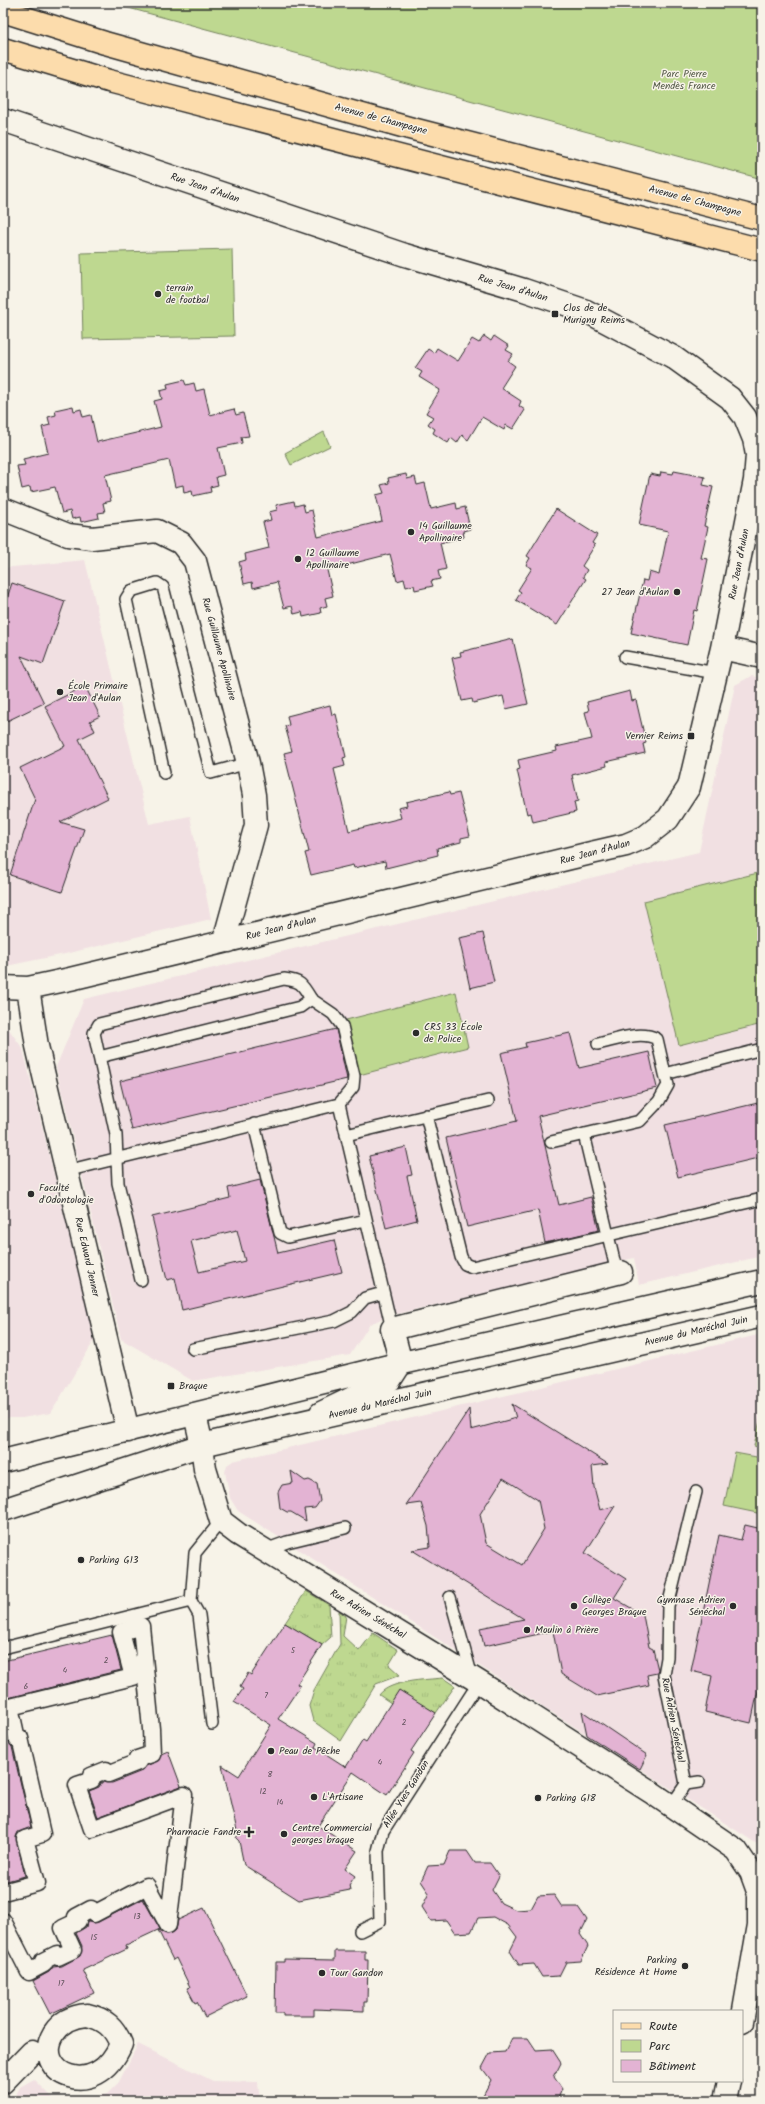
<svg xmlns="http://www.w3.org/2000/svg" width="765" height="2104" font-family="Kalam,sans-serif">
	<defs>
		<pattern id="grass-tufts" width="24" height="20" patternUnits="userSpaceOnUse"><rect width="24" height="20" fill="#bed890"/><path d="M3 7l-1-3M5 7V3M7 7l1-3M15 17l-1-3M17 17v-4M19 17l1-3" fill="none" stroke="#a3ba7c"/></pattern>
	</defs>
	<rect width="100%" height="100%" fill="#f7f3e8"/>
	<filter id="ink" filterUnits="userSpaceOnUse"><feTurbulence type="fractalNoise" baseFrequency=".025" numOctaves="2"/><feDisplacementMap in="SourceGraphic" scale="8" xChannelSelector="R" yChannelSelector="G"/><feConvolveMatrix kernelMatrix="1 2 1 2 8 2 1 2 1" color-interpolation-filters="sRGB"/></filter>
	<g filter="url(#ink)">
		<path fill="#f1e0e2" d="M85 560 149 824 190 816 211 919 65 954 11 965 3 964V568Z
			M751 676 762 678V1256L639 1285 634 1258 388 1316 370 1324 350 1355 193 1381 121 1339 56 1067 84 999 699 852 735 685Z
			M3 1021 23 1049 95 1339 51 1413 22 1418H3Z
			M762 1334V1847L238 1511 230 1498 225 1472 227 1465 233 1461Z
			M138 2044 213 2081 258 2082 260 2101H13L20 2087 34 2079 55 2100H82L107 2094 119 2082Z"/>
		<path fill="url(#grass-tufts)" stroke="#74825e" d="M306 1591 329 1605 331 1637 322 1645 285 1623Z
			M339 1611 346 1616 343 1636 359 1651 373 1633 398 1650 389 1665 400 1675 376 1684 341 1741 313 1721 309 1706 314 1690 340 1644Z
			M443 1678 455 1686 436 1713 399 1691 391 1703 379 1695C390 1680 425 1680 443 1678Z"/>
		<path fill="#bed890" stroke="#74825e" d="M110 3H762V179Z
			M232 249 234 336 83 339 81 253Z
			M324 432 330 446 291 465 285 453Z
			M762 872V1024L679 1045 644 901Z
			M456 992 468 1047 359 1075 346 1020Z
			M762 1412V1448L754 1446Z
			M735 1453 762 1458V1514L724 1506Z"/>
		<path fill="#e3b3d3" stroke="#2b2b2b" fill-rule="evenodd" d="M484 336 491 341 494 336 509 346 506 350 513 354 508 361 515 366 501 388 521 401 519 406 525 410 513 429 506 425 504 430 482 417 468 440 462 435 457 443 451 438 448 443 433 433 435 429 428 424 433 417 426 413 440 390 419 377 422 372 415 368 428 349 434 353 437 348 458 361 472 339 479 343Z
			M184 380 186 385 194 383 196 391 204 389 210 415 234 409 236 415 243 413 249 436 241 437 242 443 218 448 224 475 216 477 218 485 210 487 211 492 193 496 192 491 184 493 183 485 175 487 169 460 144 466 105 475 111 501 103 503 105 512 98 513 99 518 81 522 80 517 72 519 70 511 62 513 55 487 31 492 30 487 22 489 17 466 25 465 23 459 48 453 42 427 50 425 48 417 56 415 55 410 73 406 74 411 81 409 83 417 91 415 97 442 136 433 161 427 154 401 162 399 160 391 168 389 167 384Z
			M674 471 705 477 703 485 713 487 704 526 708 527 701 558 708 559 697 611 694 610 687 645 631 633 643 580 647 581 649 572 659 575 668 531 639 525 650 474 660 476 661 472 673 474Z
			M406 474 407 479 415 477 417 485 425 483 431 509 456 503 457 509 465 507 470 529 463 531 464 537 440 543 446 569 438 571 440 579 431 581 433 586 415 590 414 585 406 587 404 579 397 581 390 554 327 570 333 596 325 598 327 606 320 608 321 613 303 617 302 612 294 614 292 606 284 608 277 582 253 588 252 582 244 584 239 562 246 560 245 554 269 548 263 522 271 520 269 512 277 510 276 505 294 501 295 506 303 504 305 512 312 510 318 537 382 521 376 495 384 493 381 485 389 483 388 478Z
			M556 509 597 535 592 543 595 545 582 566 587 570 583 577 586 579 557 625 516 600 521 592 518 590 532 568 526 565 530 558 527 556Z
			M12 583 65 601 43 664 21 656 44 703 3 723V610Z
			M513 639 528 704 506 709 503 696 473 703 472 699 462 701 452 658 461 656 460 652Z
			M85 686 100 716 90 721 95 731 79 739 108 798 60 822 84 829 62 892 10 875 35 799 20 768 65 746 45 706Z
			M630 691 632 701 636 700 646 743 643 744 645 753 606 762 607 766 572 775 578 801 574 802 576 812 533 822 531 813 527 814 517 770 520 769 518 760 557 751 556 747 592 739 585 712 589 711 587 702Z
			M330 705 332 715 336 714 346 757 343 758 345 766 334 769 349 831 401 818 398 808 407 806 406 802 449 792 450 795 459 793 470 836 461 838V842L437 848 438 855 386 868 385 861 354 868 353 865 311 875 305 853 309 852 284 753 292 751 285 726 289 725 287 716Z
			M483 933 494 982 470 988 459 938Z
			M336 1029 347 1079 132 1130 120 1081Z
			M570 1033 579 1068 649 1052 657 1088 538 1116 559 1205 591 1197 599 1230 545 1243 538 1210 467 1227 446 1138 517 1121 501 1053 526 1047 525 1043Z
			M762 1102V1157L678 1177 665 1125Z
			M406 1147 412 1175 407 1176 417 1220 386 1228 369 1156Z
			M260 1180 278 1253 334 1240 342 1272 182 1310 175 1278 167 1280 152 1217 230 1198 228 1188ZM237 1230 245 1261 199 1272 191 1241Z
			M512 1404 608 1464 592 1466 594 1487 600 1510 615 1506 585 1553 626 1579 614 1598 643 1615 649 1647 653 1649 658 1670 657 1673 647 1675 649 1685 597 1696 561 1674 553 1631 484 1646 480 1628 524 1619 412 1550 430 1547 428 1526 421 1503 406 1505 469 1409 471 1430 516 1418ZM503 1478 538 1500 544 1529 522 1565 486 1543 480 1514Z
			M291 1471 305 1481 309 1480 317 1484 320 1501 315 1508 304 1509 306 1521 291 1512H287L280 1508 278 1492 282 1485 293 1483Z
			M745 1525 762 1529V1687L759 1686 751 1723 705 1712 712 1676 691 1671 719 1535 741 1540Z
			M285 1623 322 1645 297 1684 300 1686 278 1719 317 1743 315 1747 346 1767 363 1740 366 1742 399 1690 436 1713 411 1751 414 1753 387 1795 353 1772 318 1826 357 1851 345 1869 355 1876 349 1885 350 1890 299 1900 244 1865 239 1841 236 1838 238 1835 222 1765 239 1776 271 1725 234 1702 243 1689 240 1687 248 1673 251 1675Z
			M112 1635 121 1670 8 1698 3 1678V1661Z
			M582 1711 647 1755 640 1769 587 1735Z
			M3 1719 8 1741 12 1747 31 1827 18 1832 16 1837 25 1876 3 1882Z
			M168 1751 181 1786 98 1817 89 1791 99 1787 102 1782 112 1783 142 1771 146 1766 159 1760 161 1754Z
			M450 1851H467L475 1863H490L499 1876 492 1890 501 1903 516 1910 531 1909 538 1896 554 1895 562 1907H578L587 1920 580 1934 588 1946 581 1961 566 1962 559 1976 542 1977 534 1964 519 1965 510 1951 517 1937 508 1925 493 1917 478 1918 471 1932 455 1933 446 1920 431 1921 422 1907 429 1893 421 1881 428 1866 444 1865Z
			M143 1899 160 1929 126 1945 127 1949 83 1970 94 1993 50 2014 33 1981 49 1972 53 1967 62 1966 80 1956 82 1946 76 1933 86 1927 87 1922H98Z
			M204 1908 247 1996 205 2017 197 2002 195 2003 187 1988 190 1987 176 1958 173 1960 158 1930 167 1934 172 1933 176 1930 178 1920Z
			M335 1951H365V1960H368L367 2002H364V2011L314 2009V2016H283V2013H275L276 1962H284V1959L335 1960Z
			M512 2038H528L536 2050 552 2049 561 2063 554 2077 562 2089 557 2101H480L491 2080 482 2068 490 2053 505 2052Z"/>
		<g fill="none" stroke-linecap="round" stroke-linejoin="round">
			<g stroke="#2b2b2b" stroke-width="14">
				<path id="service" d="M625 657 716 673
					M164 773 126 599 131 591 157 583 163 587 211 773 248 763
					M598 1044C616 1040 640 1030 657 1039L665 1074 762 1049
					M99 1057 300 1007 311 999 333 1014 342 1026 354 1076 353 1087 339 1104
					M426 1115 461 1257 465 1264 472 1267 762 1199
					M254 1124 280 1233 288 1237 366 1220
					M584 1134 617 1273
					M346 1135 488 1101
					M551 1142 640 1121 659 1101 668 1085 665 1074
					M66 1171 339 1104 392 1329
					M141 1280 118 1183 116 1135 94 1033 99 1024 284 979C301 981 302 984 311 999
					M193 1349 334 1321 352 1312 365 1298 383 1293
					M265 1550 287 1542 345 1528
					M450 1597 472 1677
					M3 1648 191 1601
					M212 1724 199 1615 191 1601 195 1553 221 1521
					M686 1784 664 1675 667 1658 668 1606 696 1492
					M671 1806 686 1784 699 1782
					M360 1931 380 1921 378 1851 383 1831 479 1682"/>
			</g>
			<g stroke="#2b2b2b" stroke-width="19">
				<path id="pedestrian" d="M3 1892 37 1883 25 1839 42 1834 20 1738 17 1739 10 1707 133 1677 121 1632 141 1626 151 1729 152 1754 137 1759 138 1762 108 1774 106 1770 91 1776 92 1780 77 1785 92 1829 184 1795 168 1925 147 1886 94 1914 91 1909 76 1917 78 1921 63 1928 73 1950 58 1957 57 1954 43 1961 44 1964 29 1972 3 1921"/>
			</g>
			<g stroke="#2b2b2b" stroke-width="25">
				<path id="minor" d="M3 120 405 255 524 290 586 311 673 357 730 398 745 417 754 439 757 455 755 480 722 648 689 787 668 819 645 837 626 845 591 853 70 979 28 988 3 987
					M3 509 68 535 92 538 157 531 181 543 195 561 248 763 254 795 256 825 227 930 229 941
					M722 648 762 657
					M28 988 37 1046 128 1431
					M321 1413 390 1380 401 1363 392 1329 621 1272
					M195 1415 202 1445 205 1469 221 1521 238 1534 479 1682 651 1792 736 1850 751 1872 759 1894V1925L742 2022
					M87 2015C105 2019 114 2027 121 2044 96 2104 30 2073 54 2033 62 2021 73 2016 87 2015Z
					M3 2082 32 2052
					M725 2101 729 2081"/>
			</g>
			<g stroke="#2b2b2b" stroke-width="25">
				<path id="secondary" d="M3 1461 385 1367 762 1281
					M3 1510 202 1445 762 1316"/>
			</g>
			<g stroke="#2b2b2b" stroke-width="25">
				<path id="primary" d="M3 11 105 43 409 128 762 219
					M3 49 109 81 762 250"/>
			</g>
			<use href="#service" stroke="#f7f3e8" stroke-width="11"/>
			<use href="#pedestrian" stroke="#f7f3e8" stroke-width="16"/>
			<use href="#minor" stroke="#f7f3e8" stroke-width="22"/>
			<use href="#secondary" stroke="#f7f3e8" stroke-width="22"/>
			<use href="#primary" stroke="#fcdcac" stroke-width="22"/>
		</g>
	</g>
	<g fill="#2b2b2b" stroke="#f7f3e8" stroke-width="1.5">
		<circle cx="158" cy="294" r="4"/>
		<rect x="551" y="310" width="8" height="8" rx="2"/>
		<circle cx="411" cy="532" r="4"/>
		<circle cx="298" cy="559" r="4"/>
		<circle cx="677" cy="592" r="4"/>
		<circle cx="60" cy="692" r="4"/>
		<rect x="687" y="732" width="8" height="8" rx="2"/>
		<circle cx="416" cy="1033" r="4"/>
		<circle cx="31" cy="1194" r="4"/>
		<rect x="167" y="1382" width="8" height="8" rx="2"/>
		<circle cx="81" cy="1560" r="4"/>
		<circle cx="574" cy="1606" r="4"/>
		<circle cx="733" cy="1606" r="4"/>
		<circle cx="527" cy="1630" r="4"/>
		<circle cx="271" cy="1751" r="4"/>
		<circle cx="314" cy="1797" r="4"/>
		<circle cx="538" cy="1798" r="4"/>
		<path d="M247 1826h4v4h4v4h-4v4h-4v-4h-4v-4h4z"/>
		<circle cx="284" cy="1834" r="4"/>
		<circle cx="685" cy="1966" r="4"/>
		<circle cx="322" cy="1973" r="4"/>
	</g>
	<g text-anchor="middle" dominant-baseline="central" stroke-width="3" stroke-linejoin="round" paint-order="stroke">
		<g font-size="8" fill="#594d55">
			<text x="293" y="1650">5</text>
			<text x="106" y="1660">2</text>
			<text x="65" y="1670">4</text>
			<text x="26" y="1686">6</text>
			<text x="266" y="1695">7</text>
			<text x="404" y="1722">2</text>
			<text x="380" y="1762">4</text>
			<text x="270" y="1774">8</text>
			<text x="263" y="1791">12</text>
			<text x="280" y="1802">14</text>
			<text x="137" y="1916">13</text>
			<text x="94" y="1937">15</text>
			<text x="61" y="1983">17</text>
		</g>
		<g font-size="10" fill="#505644" stroke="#f7f3e8">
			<text x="684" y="74">Parc Pierre<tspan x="684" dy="12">Mendès France</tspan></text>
		</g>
		<g font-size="10" fill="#2b2b2b" stroke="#f7f3e8">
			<text transform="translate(381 119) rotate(15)">Avenue de Champagne</text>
			<text transform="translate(205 188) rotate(19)">Rue Jean d'Aulan</text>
			<text transform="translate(695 201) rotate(15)">Avenue de Champagne</text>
			<text transform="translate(513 288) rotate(17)">Rue Jean d'Aulan</text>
			<text transform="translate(739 564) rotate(-79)">Rue Jean d'Aulan</text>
			<text transform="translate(219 649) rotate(75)">Rue Guillaume Apollinaire</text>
			<text transform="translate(595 852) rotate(-15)">Rue Jean d'Aulan</text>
			<text transform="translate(281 928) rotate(-14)">Rue Jean d'Aulan</text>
			<text transform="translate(87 1257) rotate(77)">Rue Edward Jenner</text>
			<text transform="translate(696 1331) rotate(-13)">Avenue du Maréchal Juin</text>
			<text transform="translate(380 1404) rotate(-13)">Avenue du Maréchal Juin</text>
			<text transform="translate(368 1614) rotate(31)">Rue Adrien Sénéchal</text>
			<text transform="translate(673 1720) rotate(79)">Rue Adrien Sénéchal</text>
			<text transform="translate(406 1794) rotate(-58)">Allée Yves Gandon</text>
		</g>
		<g font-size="10" fill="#2b2b2b" stroke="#f7f3e8" text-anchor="start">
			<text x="166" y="288">terrain<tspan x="166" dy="12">de footbal</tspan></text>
			<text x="563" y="308">Clos de de<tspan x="563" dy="12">Murigny Reims</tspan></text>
			<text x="419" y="526">14 Guillaume<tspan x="419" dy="12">Apollinaire</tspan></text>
			<text x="306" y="553">12 Guillaume<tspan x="306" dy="12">Apollinaire</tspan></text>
			<text x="669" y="592" text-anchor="end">27 Jean d'Aulan</text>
			<text x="68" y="686">École Primaire<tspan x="68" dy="12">Jean d'Aulan</tspan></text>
			<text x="683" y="736" text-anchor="end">Vernier Reims</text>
			<text x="424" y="1027">CRS 33 École<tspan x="424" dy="12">de Police</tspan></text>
			<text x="39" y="1188">Faculté<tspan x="39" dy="12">d'Odontologie</tspan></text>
			<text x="179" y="1386">Braque</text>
			<text x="89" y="1560">Parking G13</text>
			<text x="582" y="1600">Collège<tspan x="582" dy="12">Georges Braque</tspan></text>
			<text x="725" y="1600" text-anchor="end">Gymnase Adrien<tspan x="725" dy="12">Sénéchal</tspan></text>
			<text x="535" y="1630">Moulin à Prière</text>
			<text x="279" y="1751">Peau de Pêche</text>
			<text x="322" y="1797">L'Artisane</text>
			<text x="546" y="1798">Parking G18</text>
			<text x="292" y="1828">Centre Commercial<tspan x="292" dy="12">georges braque</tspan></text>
			<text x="241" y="1832" text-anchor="end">Pharmacie Fandre</text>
			<text x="677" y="1960" text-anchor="end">Parking<tspan x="677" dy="12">Résidence At Home</tspan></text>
			<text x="330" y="1973">Tour Gandon</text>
		</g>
	</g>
	<rect width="765" height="2104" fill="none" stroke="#f7f3e8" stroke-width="16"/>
	<rect x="8" y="8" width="749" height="2088" fill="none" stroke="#2b2b2b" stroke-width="1.5" filter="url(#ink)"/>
	<rect x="613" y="2010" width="130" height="72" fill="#f7f3e8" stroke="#a5a39c"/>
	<rect x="621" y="2023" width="20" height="6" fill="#fcdcac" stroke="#a5a39c"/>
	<text x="649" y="2030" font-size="12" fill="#2b2b2b">Route</text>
	<rect x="621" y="2040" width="20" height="12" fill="#bed890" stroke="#a5a39c"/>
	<text x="649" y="2050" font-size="12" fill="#2b2b2b">Parc</text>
	<rect x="621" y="2060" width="20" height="12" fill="#e3b3d3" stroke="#a5a39c"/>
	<text x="649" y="2070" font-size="12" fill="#2b2b2b">Bâtiment</text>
</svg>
